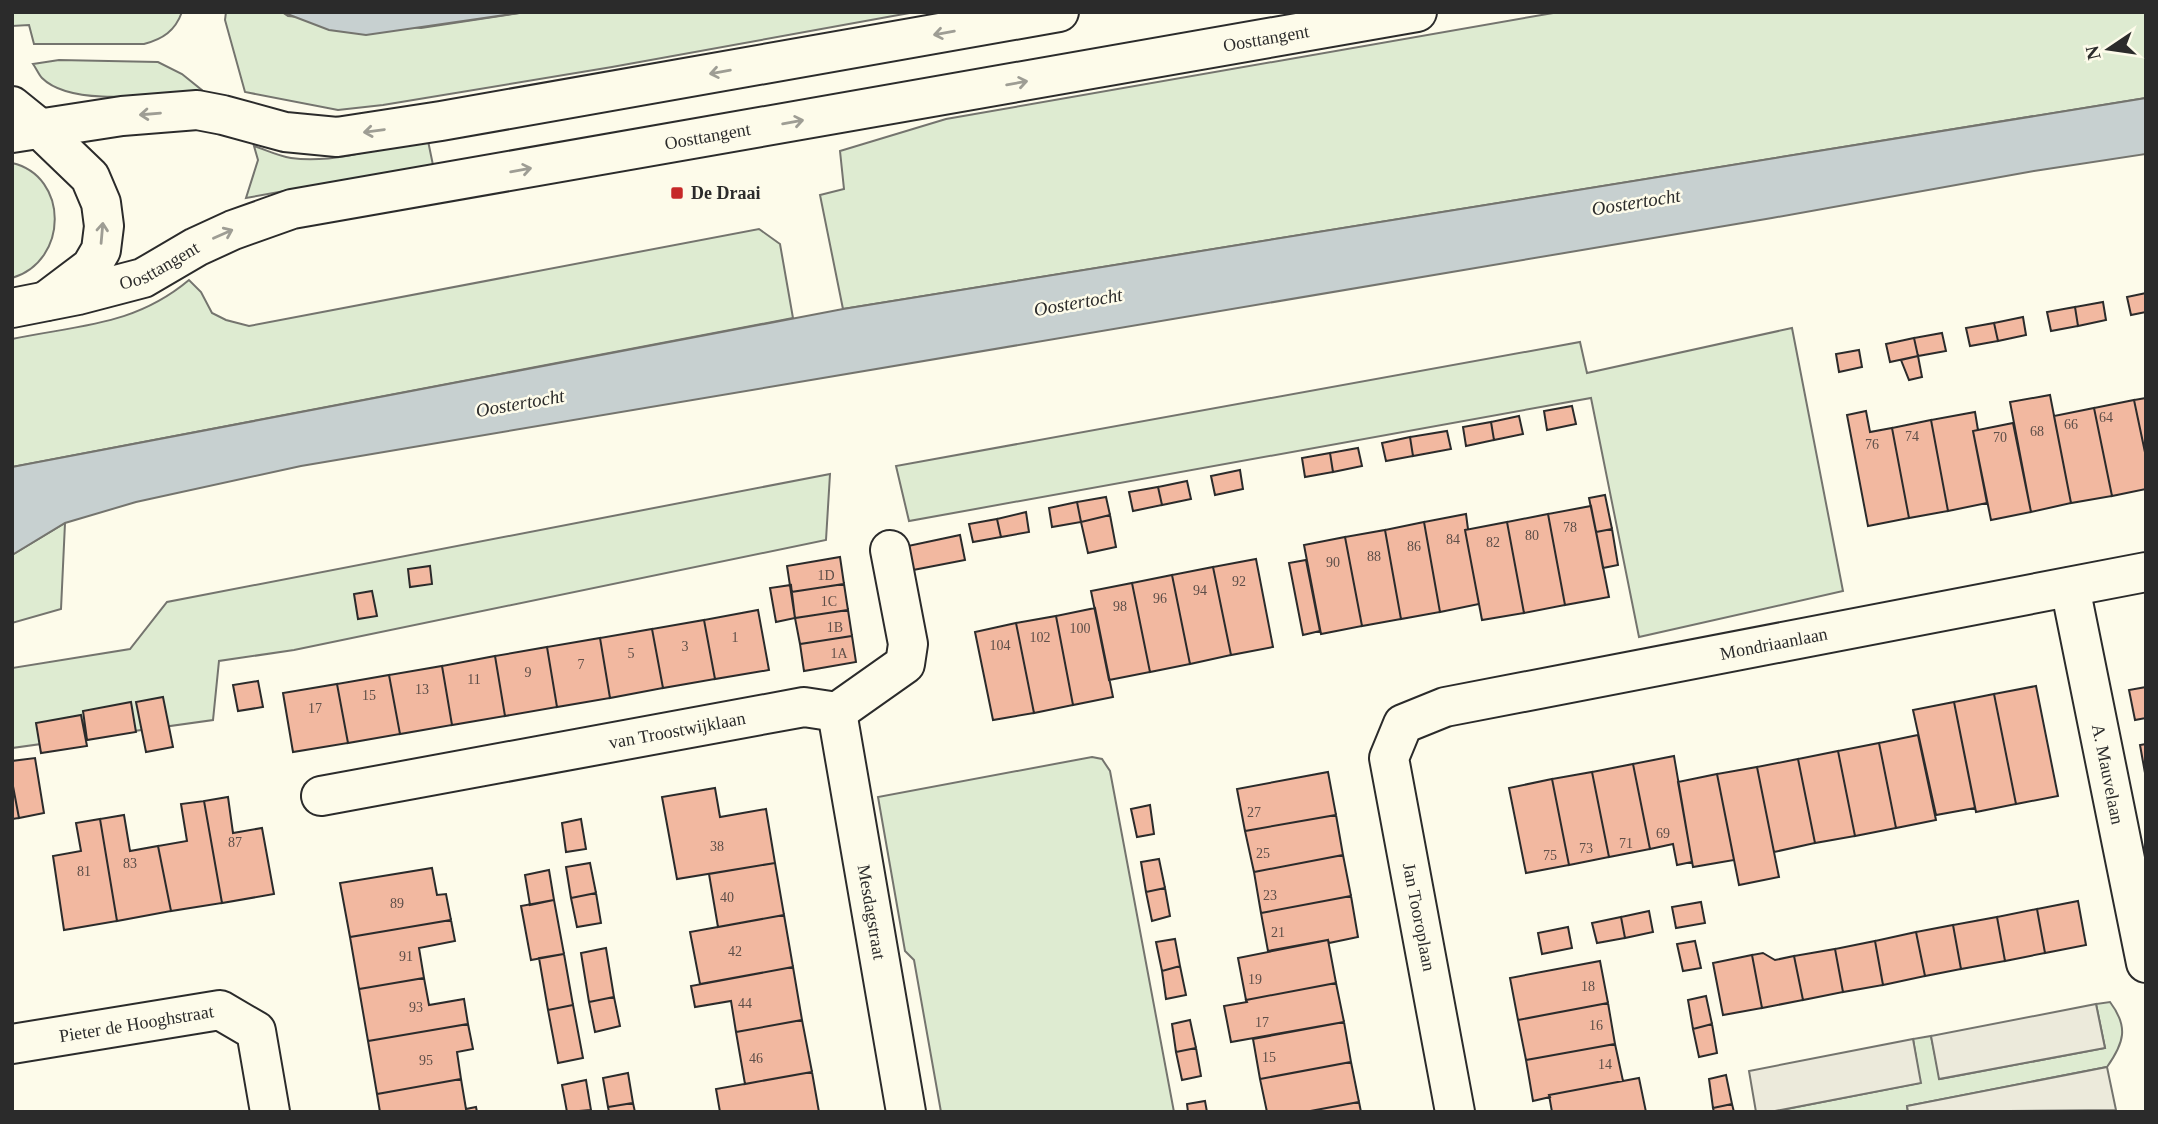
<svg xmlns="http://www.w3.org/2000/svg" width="2158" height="1124" font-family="Georgia,serif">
	<rect width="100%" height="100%" fill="#fdfbea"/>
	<path fill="#deebd1" stroke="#74746e" stroke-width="2" d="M12 12H182C175 31 163 39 144 44H34L29 25 12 26Z
		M226 12H282L288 16 421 28 526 12H915L612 67 383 105 338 110 245 92 225 20Z
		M1559 12H2146V98L843 309 820 195 844 189 840 151 946 119Z
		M59 60 158 62 182 74 203 91C163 93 73 109 42 78 39 75 36 68 33 64Z
		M427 136 434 170 323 184 246 198 258 160 254 146C266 150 278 156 291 158 336 164 384 147 427 136Z
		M12 163C69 176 69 261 12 278Z
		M759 229 780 244 793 318 12 467V339C79 325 134 326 189 280L201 292 212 313 226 320 249 326Z
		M1792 328 1843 591 1639 637 1591 398 909 521 896 466 1580 342 1587 373Z
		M830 474 826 540 294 650 219 661 213 720 12 748V668L130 649 167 602Z
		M65 523 61 609 12 623V555Z
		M1092 757 1102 759 1110 771 1174 1112H941L914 960 905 951 878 797Z
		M2110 1002C2129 1027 2124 1043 2107 1067L1907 1106 1908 1112H1771L1920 1083 1913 1039 1931 1036 1940 1079 2105 1048 2096 1004Z"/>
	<path fill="#eceadb" stroke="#74746e" stroke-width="2" d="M2096 1004 2105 1048 1939 1079 1931 1036Z
		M1913 1039 1921 1083 1770 1112H1756L1749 1071Z
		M2107 1067 2116 1110 1908 1112 1907 1106Z"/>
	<path fill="#c7d0d0" stroke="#74746e" stroke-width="2" d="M282 12H526L366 35 329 30Z
		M2146 98V154L2034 171 1772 218 301 466 136 502 65 523 12 555V467L843 309Z"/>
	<path fill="#f2b8a0" stroke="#2b2b2b" stroke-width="2" d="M2146 293V312L2131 315 2127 297Z
		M2103 302 2106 320 2078 326 2075 307Z
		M2075 307 2078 326 2051 331 2047 312Z
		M2023 317 2026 335 1998 341 1994 323Z
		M1994 323 1998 341 1970 346 1966 328Z
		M1942 333 1946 351 1918 356 1914 338Z
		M1914 338 1918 356 1890 362 1886 344Z
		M1859 350 1862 367 1839 372 1836 354Z
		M1918 356 1922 377 1909 380 1901 360Z
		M2050 395 2071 503 2031 512 2010 402Z
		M2146 398V457L2134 400Z
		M2134 400 2146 457V489L2112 496 2094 408Z
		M1572 406 1576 424 1547 430 1544 411Z
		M2094 408 2112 496 2071 503 2054 416Z
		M1866 411 1870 432 1892 428 1909 518 1868 526 1847 415Z
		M1975 412 1978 430 1973 431 1987 503 1948 511 1931 420Z
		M1519 416 1523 434 1494 440 1491 422Z
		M1931 420 1948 511 1909 518 1892 428Z
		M1491 422 1494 440 1466 446 1463 427Z
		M2013 423 2031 512 1991 520 1973 431Z
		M1447 431 1451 449 1413 456 1410 437Z
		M1410 437 1413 456 1386 461 1382 443Z
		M1358 448 1362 466 1333 472 1330 453Z
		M1330 453 1333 472 1305 477 1302 458Z
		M1240 470 1243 489 1215 495 1211 476Z
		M1187 481 1191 499 1162 505 1158 487Z
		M1158 487 1162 505 1133 511 1129 492Z
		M1605 495 1612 529 1596 532 1589 498Z
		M1106 497 1110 515 1081 522 1077 502Z
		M1077 502 1081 522 1052 527 1049 508Z
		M1591 506 1609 597 1565 605 1548 514Z
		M1026 512 1029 532 1001 537 997 519Z
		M1466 514 1468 529 1465 530 1479 604 1440 612 1424 522Z
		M1548 514 1565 605 1524 613 1507 522Z
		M1110 515 1116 547 1088 553 1081 522Z
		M997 519 1001 537 973 542 969 524Z
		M1424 522 1440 612 1401 619 1385 530Z
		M1507 522 1524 613 1482 620 1465 530Z
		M1612 529 1618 565 1603 568 1596 532Z
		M1385 530 1401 619 1362 626 1345 537Z
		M960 535 965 560 913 570 908 546Z
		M1345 537 1362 626 1321 634 1304 545Z
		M840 557 844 584 791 592 787 566Z
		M1256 559 1273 647 1231 655 1213 567Z
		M1306 560 1320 631 1303 635 1289 563Z
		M430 566 432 584 410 587 408 569Z
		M1213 567 1231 655 1190 664 1172 575Z
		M1172 575 1190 664 1150 672 1132 583Z
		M1132 583 1150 672 1109 680 1091 591Z
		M844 584 848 610 795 618 791 592Z
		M791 585 795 618 776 622 770 588Z
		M372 591 377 616 358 619 354 594Z
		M1095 608 1113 697 1073 705 1056 616Z
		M758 610 769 670 715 679 704 620Z
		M848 610 852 636 800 644 795 618Z
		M1056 616 1073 705 1034 713 1016 623Z
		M704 620 715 679 663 688 652 629Z
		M1016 623 1034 713 993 720 975 632Z
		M652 629 663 688 610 698 600 638Z
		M852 636 856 662 804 671 800 644Z
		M600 638 610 698 557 707 547 647Z
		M547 647 557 707 505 716 495 656Z
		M495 656 505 716 452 725 442 666Z
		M442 666 452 725 400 734 389 675Z
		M389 675 400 734 348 743 337 684Z
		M258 681 263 707 238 711 233 685Z
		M337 684 348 743 293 752 283 693Z
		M2036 686 2058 796 2016 804 1994 694Z
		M2146 687V718L2135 720 2129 690Z
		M1994 694 2016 804 1976 812 1954 702Z
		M163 697 173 747 146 752 136 702Z
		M131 702 136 732 87 740 83 711Z
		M1954 702 1975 808 1936 815 1913 710Z
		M81 715 87 746 41 753 36 723Z
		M1918 735 1936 820 1896 828 1879 743Z
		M1879 743 1896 828 1855 836 1838 751Z
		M2146 744V773H2145L2140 745Z
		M1838 751 1855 836 1815 843 1798 759Z
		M1674 756 1692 862 1677 865 1673 844 1650 849 1633 764Z
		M35 758 44 813 19 818 12 781V761Z
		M1798 759 1815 843 1774 852 1757 767Z
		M1633 764 1650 849 1609 857 1592 772Z
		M1757 767 1779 877 1739 885 1717 774Z
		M1328 772 1336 815 1245 831 1237 789Z
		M1592 772 1609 857 1569 865 1552 779Z
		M1717 774 1734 860 1693 867 1678 782Z
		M1552 779 1569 865 1526 873 1509 788Z
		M12 781 19 818 12 819Z
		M715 788 720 817 766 809 775 863 677 879 662 797Z
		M228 797 233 833 262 828 274 894 222 903 204 801Z
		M204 801 222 903 171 911 158 846 187 841 181 804Z
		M1150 805 1154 834 1137 837 1131 809Z
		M124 815 130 851 158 846 171 911 117 921 100 819Z
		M1336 815 1343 855 1254 872 1245 831Z
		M100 819 117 921 64 930 53 856 81 851 76 823Z
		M581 819 586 849 566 852 562 823Z
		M1343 855 1351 896 1261 913 1254 872Z
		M1159 859 1165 888 1146 892 1141 862Z
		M590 863 596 893 571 898 566 867Z
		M775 863 784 915 718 927 709 874Z
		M432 868 437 895 446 894 451 920 350 937 340 883Z
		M549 870 554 900 530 905 525 875Z
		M1165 888 1170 916 1152 921 1146 892Z
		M596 893 601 923 577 927 571 898Z
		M1351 896 1358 937 1329 943 1328 940 1268 951 1261 913Z
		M554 900 564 954 531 960 521 906Z
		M2078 901 2086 945 2045 953 2037 909Z
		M1701 902 1705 923 1676 928 1672 907Z
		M2037 909 2045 953 2005 961 1997 917Z
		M1649 911 1653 932 1625 938 1621 917Z
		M784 915 793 967 700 984 690 932Z
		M1621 917 1625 938 1597 943 1592 923Z
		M1997 917 2005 961 1961 969 1953 925Z
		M451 920 455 941 419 948 424 978 359 989 350 937Z
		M1953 925 1961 969 1925 976 1916 932Z
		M1568 927 1572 948 1542 954 1538 933Z
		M1916 932 1925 976 1883 985 1875 941Z
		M1175 939 1180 966 1162 971 1156 942Z
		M1328 940 1336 983 1246 1000 1238 958Z
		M1695 941 1701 968 1683 971 1677 944Z
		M1875 941 1883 985 1843 992 1835 949Z
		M606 948 614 997 589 1002 581 953Z
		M1835 949 1843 992 1803 1000 1794 956Z
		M1763 953 1775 960 1794 956 1803 1000 1762 1008 1752 955Z
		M564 954 573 1005 548 1010 539 958Z
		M1752 955 1762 1008 1723 1015 1713 963Z
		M1600 961 1608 1003 1518 1020 1510 978Z
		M1180 966 1186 995 1166 999 1162 971Z
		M793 967 802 1020 736 1032 731 1001 695 1007 691 986Z
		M424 978 429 1005 464 999 468 1024 368 1041 359 989Z
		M1336 983 1344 1022 1231 1042 1224 1006 1247 1002 1246 1000Z
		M1706 996 1712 1024 1693 1029 1688 1000Z
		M614 997 620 1026 595 1032 589 1002Z
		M1608 1003 1615 1044 1526 1060 1518 1020Z
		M573 1005 583 1058 558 1063 548 1010Z
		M802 1020 812 1072 745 1084 736 1032Z
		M1190 1020 1196 1048 1176 1052 1172 1024Z
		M1344 1022 1351 1062 1260 1079 1253 1039Z
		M468 1024 473 1049 457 1052 461 1079 377 1094 368 1041Z
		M1712 1024 1717 1053 1699 1057 1693 1029Z
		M1615 1044 1623 1081 1549 1095 1550 1097 1533 1101 1526 1060Z
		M1196 1048 1201 1076 1182 1080 1176 1052Z
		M1351 1062 1359 1102 1305 1112H1267L1260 1079Z
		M812 1072 819 1112H720L716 1089Z
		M628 1073 633 1103 608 1107 603 1078Z
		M1726 1075 1732 1104 1713 1108 1709 1079Z
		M1639 1078 1646 1112H1552L1549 1095Z
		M461 1079 466 1109 476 1107 477 1112H380L377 1094Z
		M586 1080 591 1110 567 1112 562 1085Z
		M1205 1101 1207 1112H1188L1187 1104Z
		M1359 1102 1361 1112H1305Z
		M633 1103 635 1112H609L608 1107Z
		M1732 1104 1734 1112H1714L1713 1108Z"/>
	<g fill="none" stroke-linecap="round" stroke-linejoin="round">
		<g stroke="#2b2b2b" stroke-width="42">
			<g id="minor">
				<path d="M12 106 38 127 90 177 101 203 104 226 101 250 91 267 46 301"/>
				<path id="s1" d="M2070 587 2146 963"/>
				<path id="s2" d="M837 712 906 1112"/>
				<path id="s3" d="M321 796 804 707 837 712 905 664 908 644 890 550"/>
				<path id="s4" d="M12 1044 220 1010 256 1031 270 1112"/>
				<path id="s5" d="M1455 1112 1389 758 1403 724 1445 707 2146 572"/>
			</g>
		</g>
		<g stroke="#2b2b2b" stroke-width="42">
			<g id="secondary">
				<path d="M12 133 122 116 197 110 223 115 285 132 337 137 441 121 1059 12"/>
				<path id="s6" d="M12 308 78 295 143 278 196 247 233 230 292 209 1417 12"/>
			</g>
		</g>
		<use href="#minor" stroke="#fdfbea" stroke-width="38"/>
		<use href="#secondary" stroke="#fdfbea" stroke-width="38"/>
	</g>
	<defs><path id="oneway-shaft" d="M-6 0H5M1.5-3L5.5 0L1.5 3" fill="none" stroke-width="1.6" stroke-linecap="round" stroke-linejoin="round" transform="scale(1.75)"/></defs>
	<g stroke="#9e9d94">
		<use href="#oneway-shaft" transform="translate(944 33) rotate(170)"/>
		<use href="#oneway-shaft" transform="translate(720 72) rotate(170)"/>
		<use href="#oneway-shaft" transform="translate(1017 83) rotate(-10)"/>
		<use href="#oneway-shaft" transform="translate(150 114) rotate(175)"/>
		<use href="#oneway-shaft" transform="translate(793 122) rotate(-10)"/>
		<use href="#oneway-shaft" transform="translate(374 131) rotate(172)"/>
		<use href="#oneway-shaft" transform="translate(521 170) rotate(-10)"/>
		<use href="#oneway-shaft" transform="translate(102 233) rotate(-85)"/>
		<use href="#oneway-shaft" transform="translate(223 234) rotate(-24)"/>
	</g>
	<rect fill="#c62828" stroke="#fdfbea" stroke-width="2.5" x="670" y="186" width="14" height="14" rx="3.5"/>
	<g text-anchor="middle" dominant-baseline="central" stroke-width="5" stroke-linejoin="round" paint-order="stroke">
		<g font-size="14" fill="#5d4e48">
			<text x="2106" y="417">64</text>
			<text x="2071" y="424">66</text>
			<text x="2037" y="431">68</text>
			<text x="1912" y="436">74</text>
			<text x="2000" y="437">70</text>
			<text x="1872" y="444">76</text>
			<text x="1570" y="527">78</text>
			<text x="1532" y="535">80</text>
			<text x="1453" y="539">84</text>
			<text x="1493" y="542">82</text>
			<text x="1414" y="546">86</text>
			<text x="1374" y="556">88</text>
			<text x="1333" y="562">90</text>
			<text x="826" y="575">1D</text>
			<text x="1239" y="581">92</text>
			<text x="1200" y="590">94</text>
			<text x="1160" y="598">96</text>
			<text x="829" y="601">1C</text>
			<text x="1120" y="606">98</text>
			<text x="835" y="627">1B</text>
			<text x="1080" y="628">100</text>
			<text x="735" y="637">1</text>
			<text x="1040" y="637">102</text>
			<text x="1000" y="645">104</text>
			<text x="685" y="646">3</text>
			<text x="631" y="653">5</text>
			<text x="839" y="653">1A</text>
			<text x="581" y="664">7</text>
			<text x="528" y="672">9</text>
			<text x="474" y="679">11</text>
			<text x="422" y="689">13</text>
			<text x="369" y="695">15</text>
			<text x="315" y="708">17</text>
			<text x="1254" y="812">27</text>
			<text x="1663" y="833">69</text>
			<text x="235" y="842">87</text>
			<text x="1626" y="843">71</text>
			<text x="717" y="846">38</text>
			<text x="1586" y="848">73</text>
			<text x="1263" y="853">25</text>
			<text x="1550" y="855">75</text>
			<text x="130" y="863">83</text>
			<text x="84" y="871">81</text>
			<text x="1270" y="895">23</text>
			<text x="727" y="897">40</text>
			<text x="397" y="903">89</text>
			<text x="1278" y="932">21</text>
			<text x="735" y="951">42</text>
			<text x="406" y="956">91</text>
			<text x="1255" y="979">19</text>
			<text x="1588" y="986">18</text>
			<text x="745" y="1003">44</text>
			<text x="416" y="1007">93</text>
			<text x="1262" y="1022">17</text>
			<text x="1596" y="1025">16</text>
			<text x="1269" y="1057">15</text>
			<text x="756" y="1058">46</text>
			<text x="426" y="1060">95</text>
			<text x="1605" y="1064">14</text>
		</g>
		<g font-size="18" fill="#2b2b2b" stroke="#fdfbea">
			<text stroke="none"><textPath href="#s6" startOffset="1288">Oosttangent</textPath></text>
			<text stroke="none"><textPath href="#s6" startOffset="721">Oosttangent</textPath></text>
			<text stroke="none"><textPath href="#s6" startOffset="154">Oosttangent</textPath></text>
			<text stroke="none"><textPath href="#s5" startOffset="777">Mondriaanlaan</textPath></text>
			<text stroke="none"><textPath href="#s3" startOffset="362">van Troostwijklaan</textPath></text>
			<text stroke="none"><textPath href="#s1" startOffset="191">A. Mauvelaan</textPath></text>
			<text stroke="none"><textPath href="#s2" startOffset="203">Mesdagstraat</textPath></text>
			<text transform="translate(1419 917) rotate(79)">Jan Tooroplaan</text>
			<text stroke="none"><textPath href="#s4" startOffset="126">Pieter de Hooghstraat</textPath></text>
		</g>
		<g font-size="18" font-weight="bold" fill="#2b2b2b" stroke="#fdfbea" text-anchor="start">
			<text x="691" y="193">De Draai</text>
		</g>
		<g font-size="19" font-style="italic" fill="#2b2b2b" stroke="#fdfbea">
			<text transform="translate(1636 202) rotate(-9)">Oostertocht</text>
			<text transform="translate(1078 302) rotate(-10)">Oostertocht</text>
			<text transform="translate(520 403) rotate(-10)">Oostertocht</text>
		</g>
	</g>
	<rect width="2158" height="1124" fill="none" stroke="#2b2b2b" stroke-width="28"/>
	<g transform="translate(2109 49) rotate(257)" stroke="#fdfbea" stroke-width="5" paint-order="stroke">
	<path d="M0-5L12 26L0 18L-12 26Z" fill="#2b2b2b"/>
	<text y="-10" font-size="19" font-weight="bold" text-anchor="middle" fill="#2b2b2b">N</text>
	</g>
</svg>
